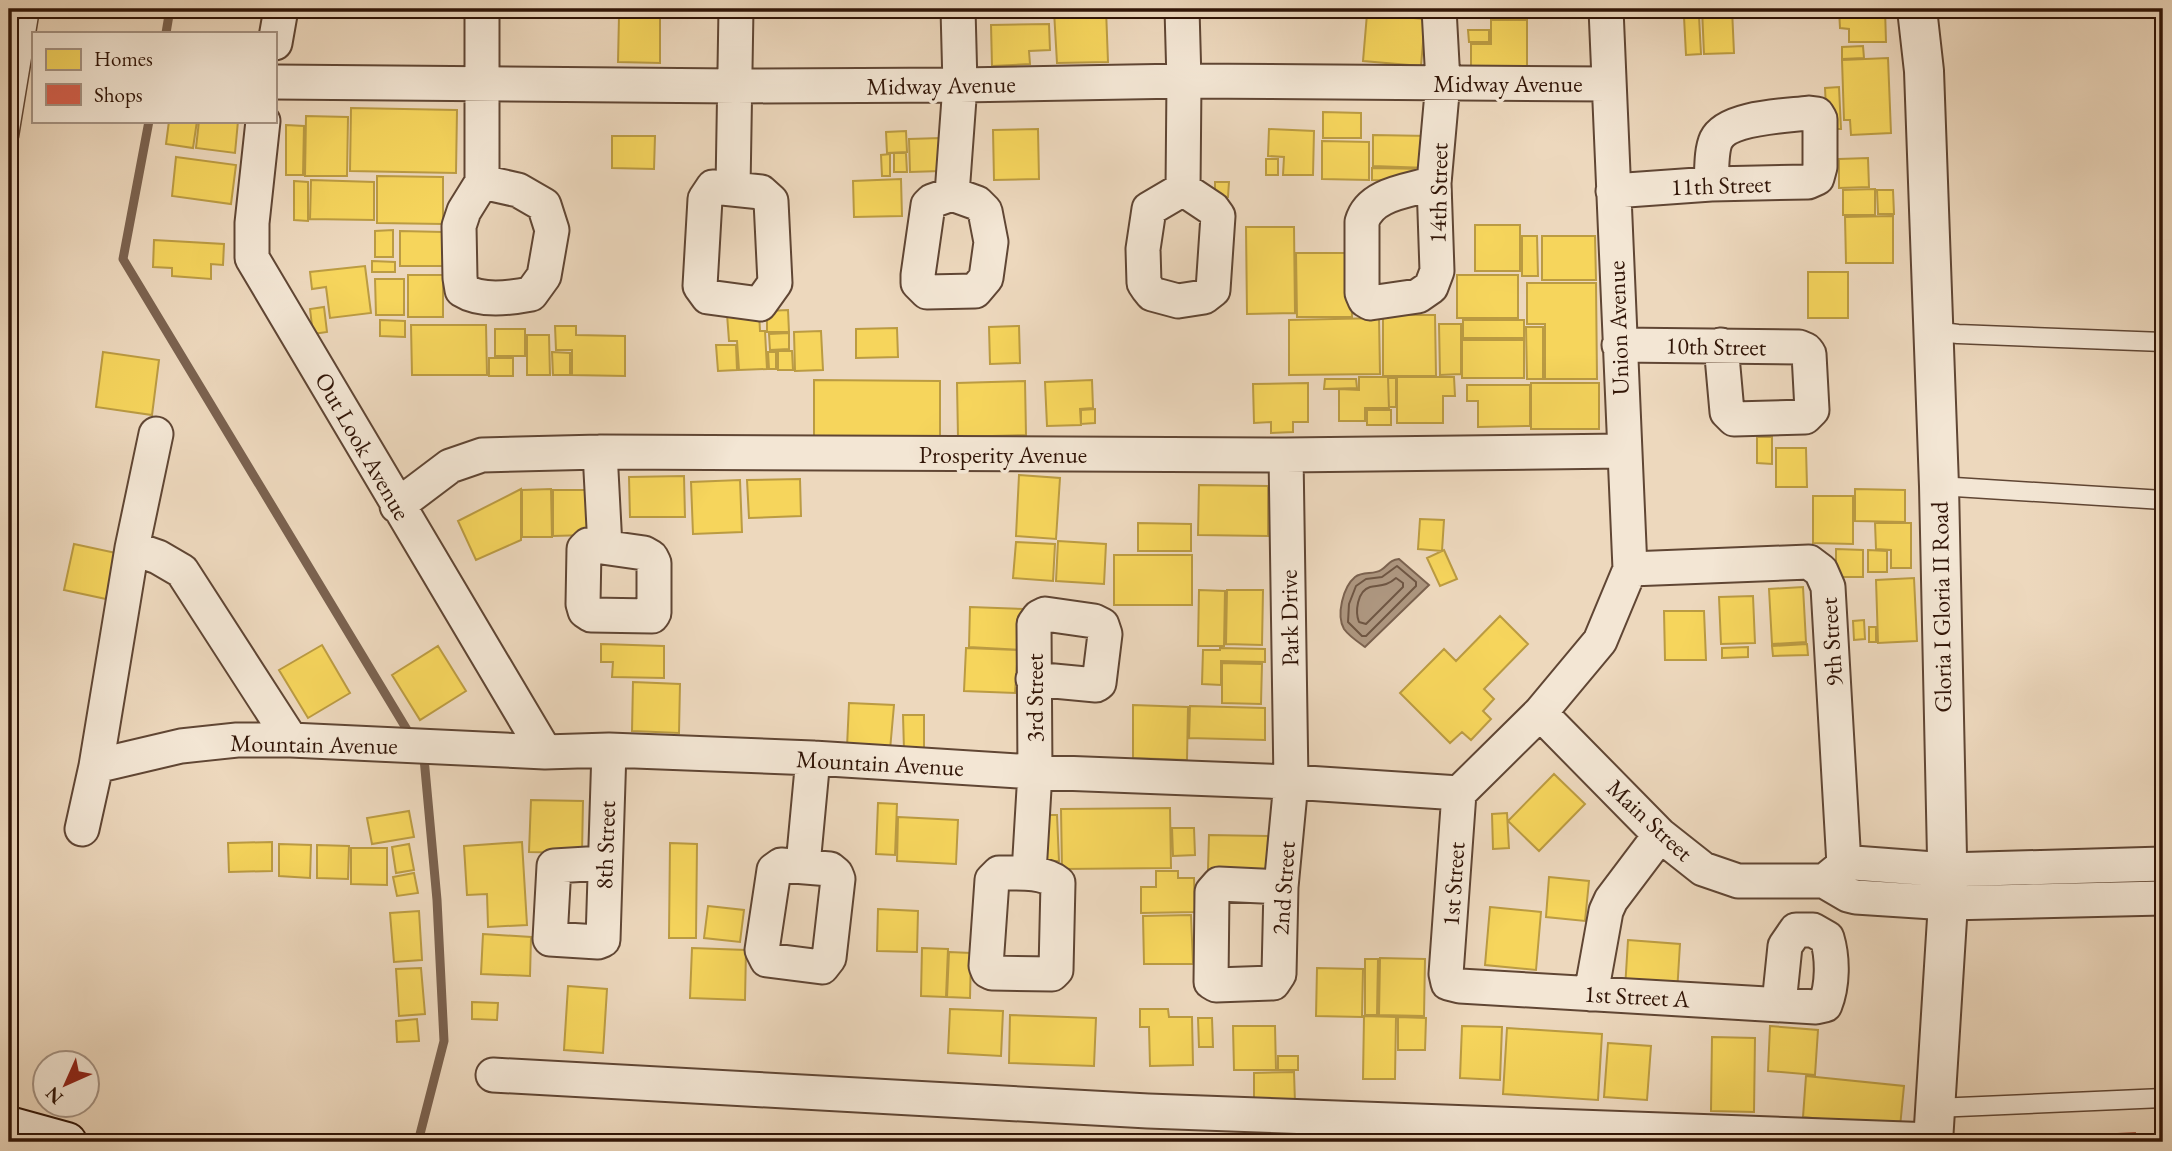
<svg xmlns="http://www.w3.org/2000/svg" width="2172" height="1151" font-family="'EB Garamond',serif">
	<rect width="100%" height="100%" fill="#edd8bd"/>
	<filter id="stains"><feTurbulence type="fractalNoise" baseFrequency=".00286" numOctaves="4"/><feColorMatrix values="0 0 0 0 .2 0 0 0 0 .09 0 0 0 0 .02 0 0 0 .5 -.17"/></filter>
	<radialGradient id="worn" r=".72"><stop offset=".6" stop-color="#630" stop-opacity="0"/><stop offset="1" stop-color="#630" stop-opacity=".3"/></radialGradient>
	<path fill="#ad967f" stroke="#7b624f" stroke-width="2" d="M1399 559 1429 585 1365 647C1358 642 1349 636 1344 629 1336 615 1343 587 1355 577 1363 571 1374 575 1381 570 1389 565 1389 560 1399 559Z"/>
	<path fill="#f6d55c" stroke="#bb9b42" stroke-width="2" d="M583 9H633V14H583Z
		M635 9H681V11H635Z
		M1106 9 1108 62 1057 63 1054 11Z
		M1258 9H1299V14H1258Z
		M1481 9H1529V17H1481Z
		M1532 9H1582V17H1532Z
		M1668 9H1681V13H1669Z
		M1684 9H1701V14L1684 15Z
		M1702 9H1732L1734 53 1704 54Z
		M1839 9H1885L1886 42H1849V29L1840 28Z
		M1367 14 1425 19 1421 66 1363 61Z
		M619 16 660 17V63L618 62Z
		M1699 16 1701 54 1686 55 1684 17Z
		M1491 20H1527V71L1471 72V44H1491Z
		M1049 24 1050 50 1029 51 1030 64 992 66 991 25Z
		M1468 30H1489V42H1469Z
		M1863 46 1864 58 1842 59V47Z
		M1888 58 1891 133 1851 135 1850 120H1844L1842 60Z
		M1839 87 1841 129H1827L1825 88Z
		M351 108 457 110 456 173 350 171Z
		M1323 112 1361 113V138H1323Z
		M306 116 348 117 347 176H305Z
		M169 121H197L193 148 166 144Z
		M199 121H238L235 153 196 148Z
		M286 125 304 126 303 175H286Z
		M1038 129 1039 179 994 180 993 130Z
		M1269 129 1314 131 1313 175H1283L1284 157 1268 156Z
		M906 131 907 152 887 153 886 132Z
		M1373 135 1429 136 1428 168 1373 166Z
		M612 136H655L654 169 612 168Z
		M940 138 941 171 910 172 909 139Z
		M1322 141 1369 142V180L1322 179Z
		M894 153H906L907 172H894Z
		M890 154V176H882L881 155Z
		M176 157 236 165 231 204 172 196Z
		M1868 158 1869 187 1839 188V159Z
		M1266 159H1278V175H1266Z
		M1372 168 1426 169 1425 181 1372 180Z
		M377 176 443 177V224L377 223Z
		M901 179 902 216 854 217 853 181Z
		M311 180 374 182V220L310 219Z
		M294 181 308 182V221L294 220Z
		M1215 182H1229L1228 197 1215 196Z
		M1875 189V215H1843V190Z
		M1877 190H1893L1894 214H1878Z
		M1893 216V263H1846L1845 217Z
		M1475 225H1520V271H1475Z
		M1246 227H1294L1295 313 1247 314Z
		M393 230V257H375V231Z
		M400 231 443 232V266H400Z
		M1522 236H1537L1538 276H1522Z
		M1542 236H1595L1596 280H1542Z
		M154 240 224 244 223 265 211 264V279L172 276V268L153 267Z
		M1296 253H1351L1352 317H1297Z
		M372 261 395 262V272H372Z
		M365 266 371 313 330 318 326 287 312 289 310 272Z
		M1808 272H1848V318H1808Z
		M408 275H443V317H408Z
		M1457 275H1518V318H1457Z
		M375 279H404V315H376Z
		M1527 283H1596L1597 379H1545V324H1527Z
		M324 307 327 332 313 334 310 309Z
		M788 310 789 332H767V311Z
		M759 312 760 331H765L767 369 739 370 737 341H729L727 314Z
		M1383 315H1435L1436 376H1383Z
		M1379 318 1380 374 1289 375V320Z
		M380 320 405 321V337L380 336Z
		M1463 320H1524V338H1463Z
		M1439 324H1461V374L1440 375Z
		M411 325H486L487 375H412Z
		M555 326H576V335L625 336V376L572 375V350H556Z
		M1019 326 1020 363 990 364 989 327Z
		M1526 327H1543V379H1527Z
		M897 328 898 357 856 358V329Z
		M495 329H525V356H495Z
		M821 331 823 370 795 371 794 332Z
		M789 333V349L770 350 769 334Z
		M527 335H549L550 375H527Z
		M1462 340H1524V378H1462Z
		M716 345H736L737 370 718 371Z
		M778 351H792L793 370H778Z
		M103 352 159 360 152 415 96 407Z
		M552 352 570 353V375H553Z
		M768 352H776V369H769Z
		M489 358H513V376H489Z
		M1359 377H1388L1389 408H1365V421H1339V389L1359 390Z
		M1397 377H1454L1455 396H1443V423H1397Z
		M1388 378H1396V407H1389Z
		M1325 379H1356L1357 388 1324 389Z
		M814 380 940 381V437L814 436Z
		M1092 380 1093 408 1080 409 1081 425 1047 426 1045 382Z
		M1025 381 1026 435 958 437 957 383Z
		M1308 383V422H1293V432L1271 433V422L1254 423 1253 384Z
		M1531 383H1599V429H1531Z
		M1467 385H1530V426L1478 427V401H1467Z
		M1095 409V423L1081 424V410Z
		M1367 410H1391V425H1367Z
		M1757 437H1772V464L1757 463Z
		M1776 448H1806L1807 487H1776Z
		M1019 475 1060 478 1056 539 1016 536Z
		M684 476 685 517H630L629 477Z
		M800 479 801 516 749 518 747 480Z
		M740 480 742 532 693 534 691 482Z
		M1199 485 1268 486V536L1198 535Z
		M521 489V540L476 560 458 521Z
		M551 489 552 537H522V490Z
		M1855 489 1905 490V522L1855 521Z
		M553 490H587V535L553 536Z
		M1813 496H1853V544L1813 543Z
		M1420 519 1444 520 1442 551 1418 549Z
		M1138 523 1191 524V551H1138Z
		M1875 523H1911V568H1891V550L1876 549Z
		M1058 541 1106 544 1104 584 1056 581Z
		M1016 542 1055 544 1053 581 1013 578Z
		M74 544 116 553 106 599 64 590Z
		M1836 549 1863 550V577H1836Z
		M1444 550 1457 579 1440 586 1427 558Z
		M1868 550 1887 551V572H1868Z
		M1114 555H1192V605H1114Z
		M1914 578 1917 641 1878 643 1876 580Z
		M1803 587 1806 642 1772 644 1769 589Z
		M1199 590 1225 591 1224 646H1198Z
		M1227 590H1263L1262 645 1226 644Z
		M1753 596 1755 643 1721 644 1719 597Z
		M970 607 1024 609 1023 650 969 647Z
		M1664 611H1704L1706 660H1665Z
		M1500 616 1528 644 1484 689 1494 699 1483 711 1491 719 1471 740 1462 732 1450 743 1400 693 1444 649 1456 661Z
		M1864 620 1865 639 1854 640 1853 621Z
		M1869 627H1876V642H1869Z
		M601 644 664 646V678L612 677 613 662H601Z
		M1807 644 1808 655 1773 656 1772 646Z
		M322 645 350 693 308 718 279 670Z
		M438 646 466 691 420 720 392 675Z
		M1748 647V657L1722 658V648Z
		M966 648 1018 650 1015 693 964 691Z
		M1220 648 1265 649V662L1221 661V685L1202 684 1203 650H1220Z
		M1222 663 1262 664 1261 704 1222 703Z
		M633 682 680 684 679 733 632 731Z
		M849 703 894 705 890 750 847 747Z
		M1133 705 1188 707 1187 760 1133 758Z
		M1190 706 1265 708V740L1189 738Z
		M903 715H924V754L904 750Z
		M1554 774 1585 804 1539 851 1508 821Z
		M531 800 583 801 582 853 529 852Z
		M878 803 897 804 895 855 876 854Z
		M1170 808 1171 868 1062 869 1061 809Z
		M409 811 414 837 372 844 367 818Z
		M1507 813 1509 848 1493 849 1492 814Z
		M1045 815H1057L1059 861H1046Z
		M898 817 958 820 956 864 897 861Z
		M1172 828H1194L1195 855 1173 856Z
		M1209 835 1268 836 1267 871 1208 869Z
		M272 842V871L229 872 228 843Z
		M522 842 527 925 488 927 487 894 467 895 464 846Z
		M670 843 697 844 696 938H669Z
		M279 844 311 845 310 878 279 876Z
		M409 844 414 870 396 873 392 847Z
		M317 845 349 846 348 879 317 878Z
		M351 848H387V885L351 884Z
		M1156 871H1178V878H1194L1195 912 1141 913V887H1156Z
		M414 873 418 893 397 896 393 877Z
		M1549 877 1589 881 1585 921 1546 917Z
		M708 906 744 910 740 942 704 938Z
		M1490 907 1541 912 1536 970 1485 965Z
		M878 909 918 911 917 952 877 951Z
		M419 911 422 960 394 962 390 913Z
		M1191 915 1193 964H1144L1143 916Z
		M483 934 531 937 530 976 481 974Z
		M1628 940 1680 944 1677 993 1625 989Z
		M692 948 746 950 745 1000 690 998Z
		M922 948 948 949 946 997 921 996Z
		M949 952 971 953 970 998 947 997Z
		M1380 958 1425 959 1424 1016 1379 1015Z
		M1365 959H1378L1377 1015H1365Z
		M421 968 425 1014 399 1016 396 969Z
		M1317 968 1363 969 1362 1017 1316 1016Z
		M568 986 607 989 603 1053 564 1050Z
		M472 1002 498 1003 497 1020 472 1019Z
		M950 1009 1003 1011 1001 1056 948 1053Z
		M1140 1009H1168L1169 1017H1192L1193 1065 1150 1066 1149 1027H1140Z
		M1010 1015 1096 1018 1094 1066 1009 1063Z
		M1364 1016 1396 1017 1395 1079H1363Z
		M1398 1017 1426 1018 1425 1050H1398Z
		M1198 1018H1212L1213 1047H1199Z
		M417 1019 419 1041 397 1042 396 1021Z
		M1233 1026H1275L1276 1070H1234Z
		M1462 1026 1502 1027 1500 1080 1460 1078Z
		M1770 1026 1818 1030 1815 1075 1768 1071Z
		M1507 1028 1602 1034 1598 1100 1503 1094Z
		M1712 1037 1755 1038 1754 1112 1711 1111Z
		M1608 1043 1651 1046 1647 1100 1604 1097Z
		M1278 1056H1298V1070H1278Z
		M1294 1072 1295 1103H1254V1073Z
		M1806 1076 1904 1086 1900 1127 1803 1117Z
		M1264 1129H1294L1295 1142H1265Z
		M1310 1133 1345 1135V1142H1310Z
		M1349 1136 1391 1138V1142H1349Z"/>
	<path fill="#d6604d" stroke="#a44a38" stroke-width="2" d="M2135 1133 2136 1142H1963Z"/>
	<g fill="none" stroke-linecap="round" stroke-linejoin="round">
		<path stroke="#6f5643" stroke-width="2" d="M1397 566 1416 582V586L1366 636H1362L1348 622 1349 604 1356 586 1366 579 1382 577Z
			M1396 578 1403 583V587L1366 624 1359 622C1355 612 1357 591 1370 587 1381 585 1387 586 1396 578Z"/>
		<path stroke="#7b624f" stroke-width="9" d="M166 33 170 9
			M149 121 123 259 412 738
			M418 1142 444 1041 437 900 424 758 421 753"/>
		<g stroke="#604634" stroke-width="21">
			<path id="service" d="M9 136 30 9
				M1934 331 1958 334 2163 342
				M1939 486 2163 500
				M1935 1108 2163 1098"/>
		</g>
		<g stroke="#604634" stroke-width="37">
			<path id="minor" d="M482 9V182L464 211 459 226 460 278 462 290C481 302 510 298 531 294L544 276 552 230 544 205 518 190 482 182
				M1182 9 1184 81 1183 189
				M275 43 281 9
				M275 82 736 86 960 85 1184 81 1608 84
				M263 121 252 223V258L545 752
				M1434 183C1410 191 1370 193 1362 222V293L1365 300 1370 303 1418 296 1431 287 1437 271 1434 183 1443 82 1439 9
				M713 187 761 192 771 201 775 283 760 304 708 297 700 286 705 199Z
				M733 188 736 9
				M1183 189 1213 209 1218 216 1213 290 1204 297 1178 301 1152 294 1148 289 1144 283 1143 249 1149 209Z
				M1613 191 1711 184 1808 182 1817 178 1820 167V119L1817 114 1809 113C1785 116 1727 117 1716 140 1711 151 1712 171 1711 184
				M952 194 977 203 985 211 991 242 986 278 975 291 927 292 918 283V275L928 205 932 201Z
				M952 194 960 85 958 9
				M1619 345 1799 347 1806 350 1809 354 1812 410 1805 417 1734 419 1727 412 1721 345
				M600 452 605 547
				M397 506 450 466 482 455 600 452 1286 455 1623 451
				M588 545 644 553 651 557 654 563V613L652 616 591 615 585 611 583 604 584 549Z
				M132 548 158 557 182 571 291 740
				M1630 569 1809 562 1821 571 1828 587 1844 865
				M1540 713 1660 835 1703 869 1738 881H1824
				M96 766 181 746 237 740H291L545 752 609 750 813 758 1035 772 1291 782 1459 793 1540 713 1600 641 1630 569 1606 9
				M1459 793 1446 974 1448 983 1460 986 1816 1007 1825 1005C1833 985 1833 958 1827 938L1813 930H1796L1785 946 1779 1004
				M82 829 96 766 132 548 156 434
				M604 863 554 866 550 939 598 942 603 940 609 750
				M781 865 830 869 836 874 838 879 829 958 822 967 767 960 762 950 774 870Z
				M803 865 813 758
				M999 873C1018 873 1043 871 1058 883L1056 970 1052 974 992 973 988 971 986 966 992 880Z
				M1029 873 1035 772 1034 624 1039 617 1045 614 1094 621 1102 625 1105 634 1099 683 1096 685 1033 679
				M1828 878 1844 865 1854 863 1947 870 2163 864
				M1824 881 1848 895 1856 897 1948 903 2163 898
				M1281 887 1219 884 1212 892 1211 982 1216 985 1273 983 1279 974 1281 887 1291 782 1286 455
				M1591 994 1606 911 1611 900 1660 835
				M493 1075 1148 1111 1933 1140"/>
		</g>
		<g stroke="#604634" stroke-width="42">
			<path id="tertiary" d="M1917 9 1924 71 1939 486 1948 903 1933 1142"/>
		</g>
		<g stroke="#311507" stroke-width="42">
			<path id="secondary" d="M9 1126 67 1142"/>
		</g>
		<use href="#service" stroke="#f3e6d4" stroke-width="18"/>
		<use href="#minor" stroke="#f3e6d4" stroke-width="33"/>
		<use href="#tertiary" stroke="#f3e6d4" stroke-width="38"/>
		<use href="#secondary" stroke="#f3e6d4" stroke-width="38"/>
	</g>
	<g text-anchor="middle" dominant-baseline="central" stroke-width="7" stroke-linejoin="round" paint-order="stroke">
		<g font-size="24" fill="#311507" stroke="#f3e6d4">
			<text x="1508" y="83">Midway Avenue</text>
			<text transform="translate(941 85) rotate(-1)">Midway Avenue</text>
			<text transform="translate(1721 185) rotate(-2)">11th Street</text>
			<text transform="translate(1438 193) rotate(-89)">14th Street</text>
			<text transform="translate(1618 328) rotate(-92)">Union Avenue</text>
			<text transform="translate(1716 346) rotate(1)">10th Street</text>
			<text transform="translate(363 446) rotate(60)">Out Look Avenue</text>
			<text x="1003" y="454">Prosperity Avenue</text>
			<text transform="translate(1941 607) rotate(-91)">Gloria I Gloria II Road</text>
			<text transform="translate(1289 618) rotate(-91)">Park Drive</text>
			<text transform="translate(1831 642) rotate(-94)">9th Street</text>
			<text transform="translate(1034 698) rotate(-90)">3rd Street</text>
			<text transform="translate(314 744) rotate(1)">Mountain Avenue</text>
			<text transform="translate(880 763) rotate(3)">Mountain Avenue</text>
			<text transform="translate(1650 820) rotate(43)">Main Street</text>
			<text transform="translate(605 845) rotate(-88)">8th Street</text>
			<text transform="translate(1453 884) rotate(-86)">1st Street</text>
			<text transform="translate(1283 888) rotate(-86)">2nd Street</text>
			<text transform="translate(1637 996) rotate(3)">1st Street A</text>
		</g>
	</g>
	<rect width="2172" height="1151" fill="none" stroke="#edd8bd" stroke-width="35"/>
	<rect x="10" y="10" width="2151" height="1130" fill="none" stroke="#311507" stroke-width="3.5"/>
	<rect x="18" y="18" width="2137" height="1116" fill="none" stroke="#311507" stroke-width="2"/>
	<rect x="32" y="32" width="245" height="91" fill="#f3e6d4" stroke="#a59282" stroke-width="2"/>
	<rect x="46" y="49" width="35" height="21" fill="#f6d55c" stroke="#a59282" stroke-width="2"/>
	<text x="94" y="66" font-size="21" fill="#311507">Homes</text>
	<rect x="46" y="84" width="35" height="21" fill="#d6604d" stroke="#a59282" stroke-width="2"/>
	<text x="94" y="102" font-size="21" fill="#311507">Shops</text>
	<g transform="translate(66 1084) rotate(225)"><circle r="33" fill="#f3e6d4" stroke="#a59282" stroke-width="2"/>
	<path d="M0-5L12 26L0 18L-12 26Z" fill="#8f2418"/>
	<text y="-10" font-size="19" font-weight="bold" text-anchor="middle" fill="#311507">N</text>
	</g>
	<rect width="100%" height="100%" filter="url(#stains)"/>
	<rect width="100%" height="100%" fill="url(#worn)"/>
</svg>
